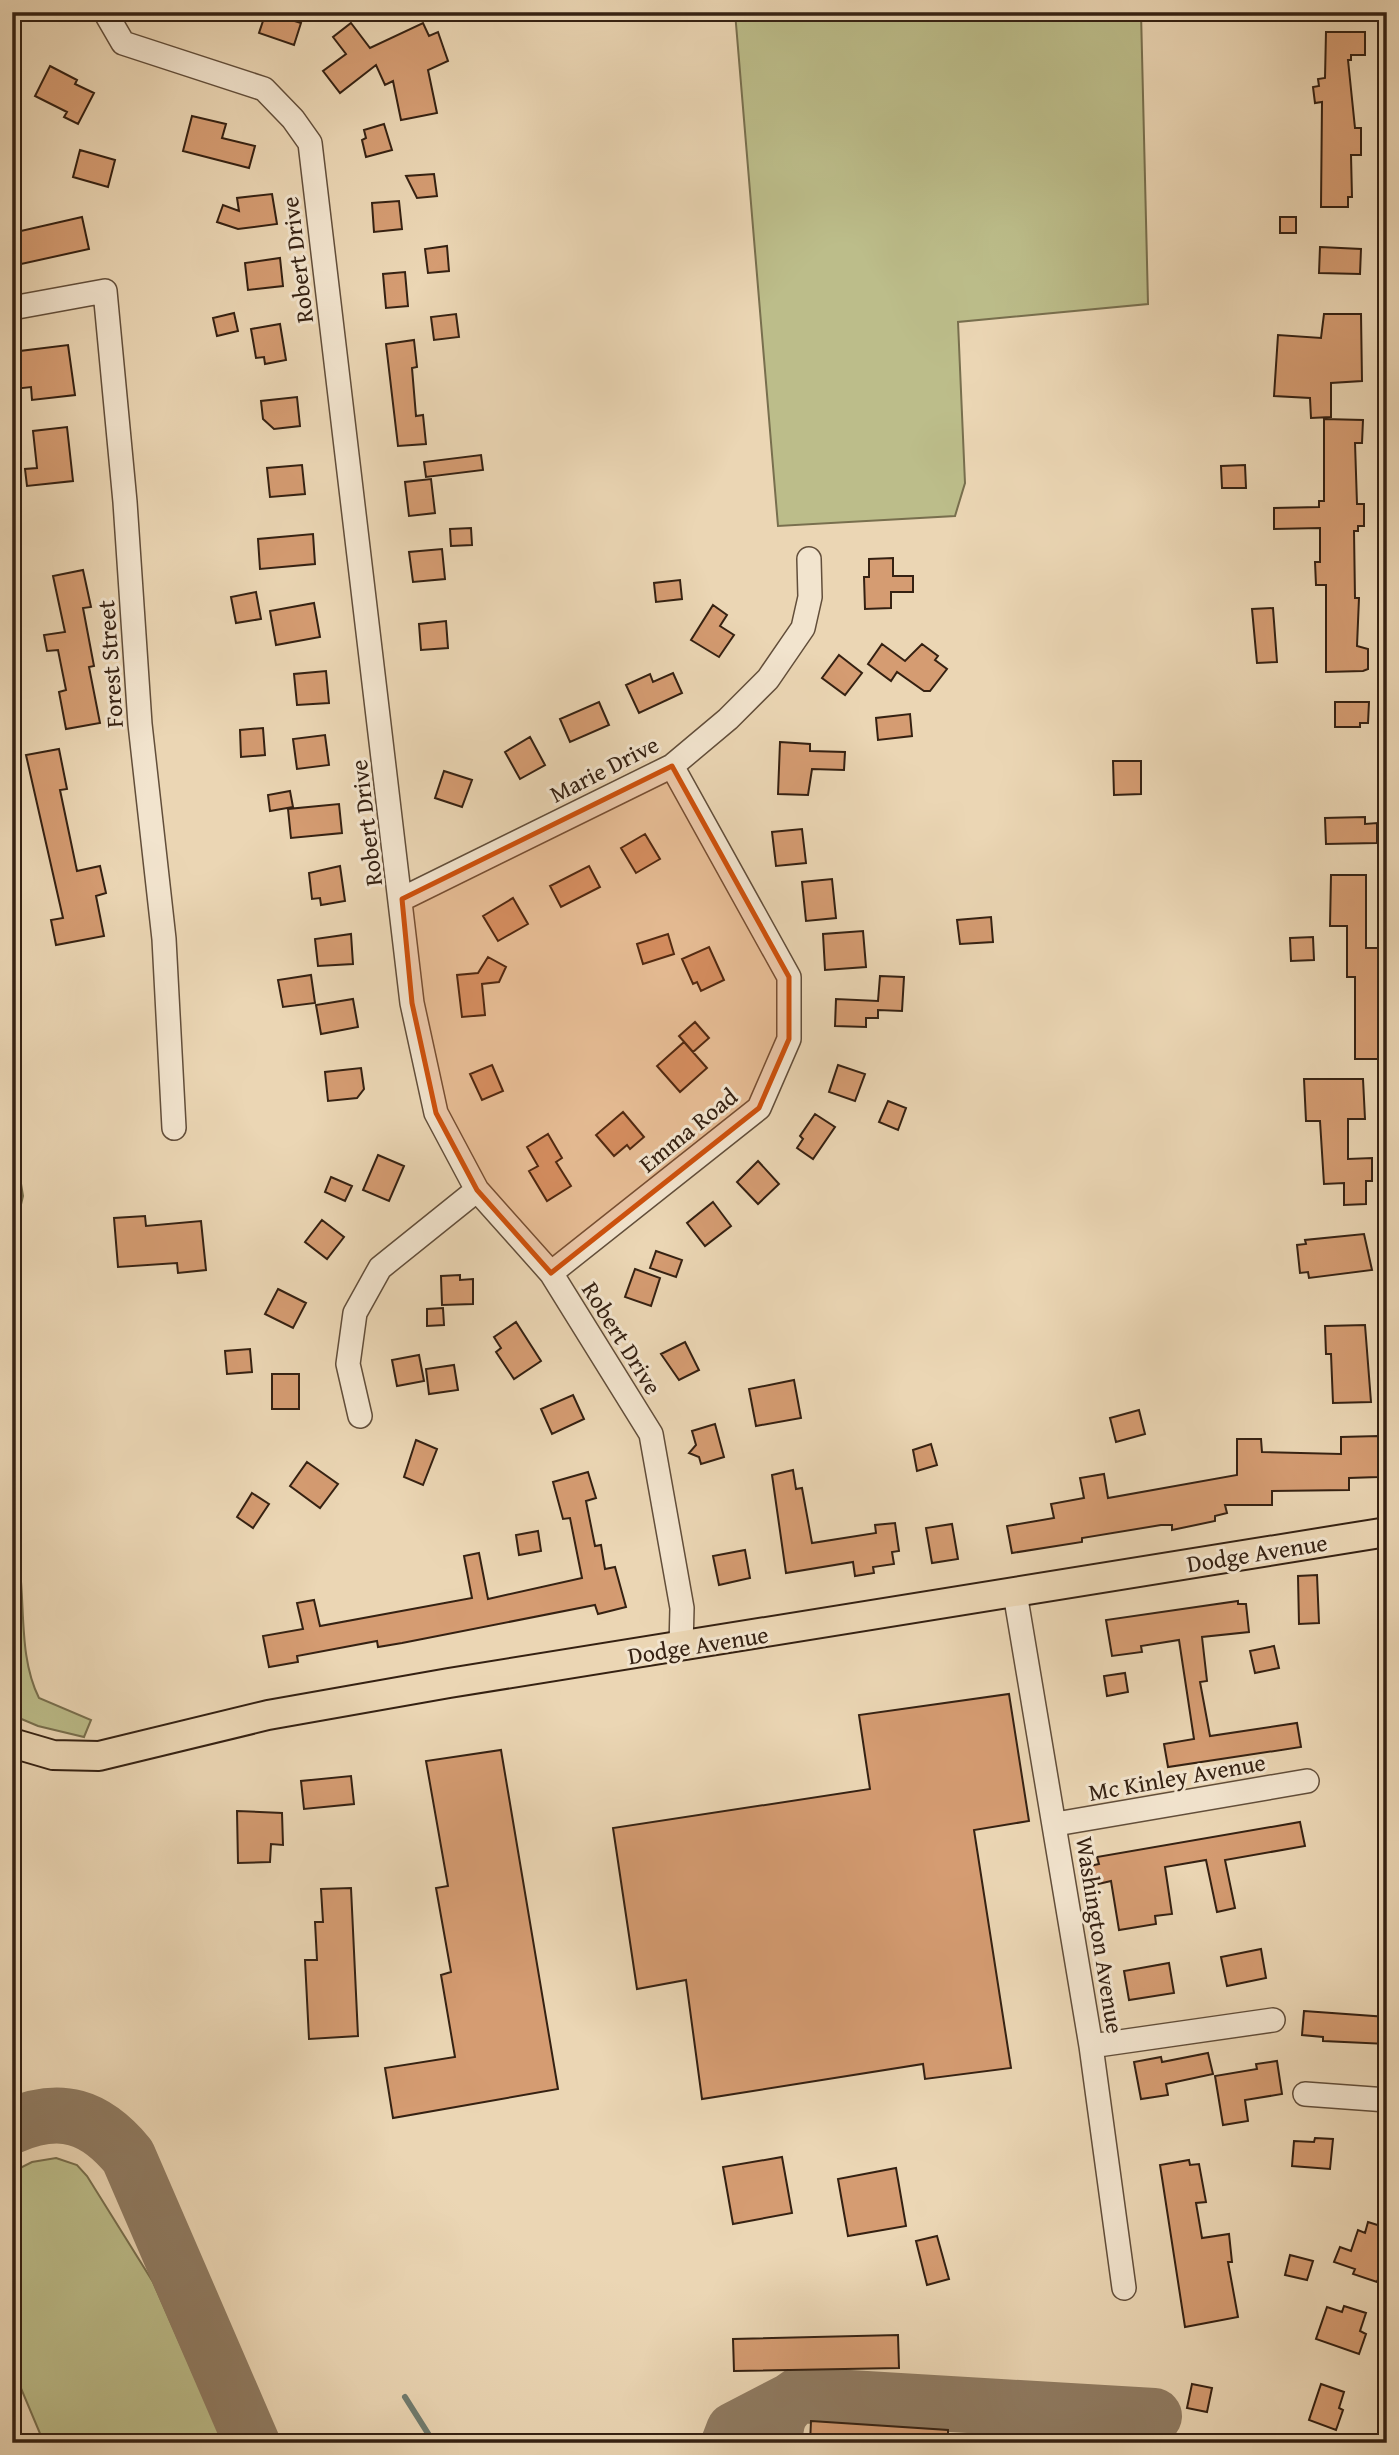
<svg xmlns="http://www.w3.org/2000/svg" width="1399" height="2455" font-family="'Gentium Book Plus',serif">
	<rect width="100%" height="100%" fill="#ebd6b4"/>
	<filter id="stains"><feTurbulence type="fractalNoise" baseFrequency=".00286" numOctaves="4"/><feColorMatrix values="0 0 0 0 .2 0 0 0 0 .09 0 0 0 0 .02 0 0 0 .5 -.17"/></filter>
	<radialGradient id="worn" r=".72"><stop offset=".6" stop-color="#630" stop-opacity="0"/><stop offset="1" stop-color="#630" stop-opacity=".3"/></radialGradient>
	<path fill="#bcbd8a" stroke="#786f4e" stroke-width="2" d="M735 12H1141L1148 304 958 322 965 483 955 516 778 526Z
		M12 1146 15 1147 23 1196 12 1243Z
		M12 1531C30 1585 14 1648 39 1698L91 1720 84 1737 38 1726 12 1715Z
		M56 2158 77 2165 87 2176 153 2282 224 2443H44L12 2367V2172L32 2162Z"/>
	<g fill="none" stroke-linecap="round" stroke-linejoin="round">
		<path stroke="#707c70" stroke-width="6" d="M405 2397 434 2443"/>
		<path stroke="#907c63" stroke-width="56" d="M12 2126C61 2105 95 2116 128 2156L252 2443
			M729 2443 734 2430 790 2401
			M775 2443C775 2420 779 2408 799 2395L1154 2416"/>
	</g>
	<path fill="#d59c72" stroke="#352112" stroke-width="2" d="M266 12 301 23 294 45 259 33Z
		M351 23 370 48 423 23 429 36 438 32 448 61 428 70 437 113 401 120 393 81 385 85 376 65 340 93 323 71 346 54 333 37Z
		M1326 32H1365V55H1351V60H1348L1355 128H1361V155H1351L1352 197H1348V207H1321L1322 102 1315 103 1313 87 1319 86 1318 79 1325 78Z
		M50 66 77 80 75 84 94 93 78 124 64 117 67 112 35 96Z
		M192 116 226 124 222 138 255 146 249 168 183 151Z
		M384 124 392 150 366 157 362 140 366 138 364 130Z
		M80 150 115 160 108 187 73 177Z
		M434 174 437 196 417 198 406 176Z
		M272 194 277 224 238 229 217 222 223 205 239 211 237 198Z
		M399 201 402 229 374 232 372 203Z
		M82 217 89 249 12 266V233Z
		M1280 217H1296V233H1280Z
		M447 246 449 271 428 273 425 249Z
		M1320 247 1361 249 1360 274 1319 273Z
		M280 258 283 286 248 290 245 263Z
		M405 272 408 306 386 308 383 274Z
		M234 313 238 331 217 336 213 318Z
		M456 314 459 337 434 340 431 317Z
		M1324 314H1361L1362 381 1331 383V417L1311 418 1310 398 1274 396 1278 335 1321 338Z
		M280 324 286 360 265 364 264 357 256 358 251 329Z
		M414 340 417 367 412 368 416 416 423 415 426 444 398 446 386 344Z
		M68 345 75 395 32 400 31 387 14 389 12 352Z
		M297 397 300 426 274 429 263 419 261 401Z
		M1324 419 1363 420 1362 443H1355L1357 504H1364V526H1358V531H1354L1355 598H1359L1357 646 1368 649V669L1363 671 1326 672V585H1316L1315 562H1320V528L1274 529V508L1319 507V501H1324Z
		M67 427 73 481 27 486 25 469 37 468 33 431Z
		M481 455 483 470 426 477 424 462Z
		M302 465 305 494 270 497 267 468Z
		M1245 465 1246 488H1222L1221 466Z
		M431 479 435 513 409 516 405 482Z
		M471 528 472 545 451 546 450 529Z
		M313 534 315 564 260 569 258 539Z
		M442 549 445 579 413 582 409 552Z
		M893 558V576H913V592H891V608L865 609 864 577H869V559Z
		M83 570 91 607 83 608 94 666 89 667 100 723 66 729 59 692 66 690 58 650 47 651 44 635 65 632 53 576Z
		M680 580 682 599 656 602 654 583Z
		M256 592 261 619 236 623 231 597Z
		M314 603 320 637 276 645 270 611Z
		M713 605 727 615 720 626 734 635 719 657 691 640Z
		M1273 608 1277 662 1257 663 1252 609Z
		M446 621 448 648 421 650 419 624Z
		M882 644 905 661 922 644 938 656 935 660 947 669 930 691H924L897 672 891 681 868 664Z
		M839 655 862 673 845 695 822 678Z
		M326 671 329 703 297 705 294 674Z
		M673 673 682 693 639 713 626 685 650 674 653 682Z
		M599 702 609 725 570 742 560 719Z
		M1335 702H1369L1368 723H1360V727H1335Z
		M910 714 912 736 878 740 876 718Z
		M263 728 265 755 241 757 240 730Z
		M325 735 329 765 297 769 293 739Z
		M530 737 545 765 520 779 505 752Z
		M780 742 810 744V751L845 752 844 770 812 769 808 795 778 794Z
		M59 749 67 789 60 790 77 871 100 866 106 893 96 896 104 936 56 945 51 920 63 918 26 755Z
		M1113 761H1141V794L1114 795Z
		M444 771 472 780 462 807 435 798Z
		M290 791 293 807 270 811 268 795Z
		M339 804 342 833 291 838 288 809Z
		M1365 817V824L1377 823V843L1326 844 1325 818Z
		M802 829 806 863 776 866 772 832Z
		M645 834 660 859 636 873 621 848Z
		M340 866 345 901 321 905 320 898 312 899 309 873Z
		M589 866 600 887 561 907 550 886Z
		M1331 875H1366V948H1380V1059H1355V977H1347V926H1330Z
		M832 879 836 918 806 921 802 882Z
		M513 898 528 924 498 941 483 916Z
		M991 917 993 942 960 944 957 920Z
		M863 931 866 967 825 970 823 934Z
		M351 934 353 964 318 966 315 939Z
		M668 934 674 954 643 964 637 944Z
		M1313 937 1314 960 1291 961 1290 938Z
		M709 947 724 980 701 991 697 982 693 984 682 959Z
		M488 957 506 967 499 982 482 984 485 1015 462 1017 457 975 478 973Z
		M311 975 315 1003 283 1007 278 980Z
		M880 976 904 977 902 1011 878 1010V1018H866V1027L835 1026 836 999 878 1001Z
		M353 999 358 1027 321 1034 316 1005Z
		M695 1022 709 1038 693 1052 679 1036Z
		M684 1042 707 1068 680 1092 657 1066Z
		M492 1065 503 1091 482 1100 470 1074Z
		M838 1065 865 1074 855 1101 829 1092Z
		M361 1068 364 1089 357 1098 328 1101 325 1072Z
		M1304 1079H1363L1365 1119H1348V1159L1372 1158V1181H1366V1204L1344 1205V1183L1324 1184 1320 1121H1306Z
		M888 1101 906 1108 898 1130 879 1122Z
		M623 1112 644 1137 630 1149 627 1145 614 1156 596 1135Z
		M815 1114 835 1127 813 1159 797 1148 803 1139 800 1136Z
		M548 1134 562 1158 556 1162 571 1186 547 1201 529 1171 538 1166 527 1147Z
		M378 1155 404 1166 389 1201 363 1190Z
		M758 1161 779 1184 758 1204 737 1182Z
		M331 1177 352 1186 345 1201 325 1192Z
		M713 1202 731 1226 705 1246 687 1223Z
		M145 1216 146 1226 201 1221 206 1270 178 1273 177 1263 118 1267 114 1218Z
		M322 1220 344 1237 327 1259 305 1242Z
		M1364 1234 1372 1270 1309 1278 1308 1272 1300 1273 1297 1245 1306 1244 1305 1240Z
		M656 1251 682 1260 676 1277 650 1268Z
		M635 1269 660 1278 651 1306 625 1297Z
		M460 1275V1280L473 1279V1304L442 1305 441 1276Z
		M278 1289 306 1303 293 1328 265 1314Z
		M443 1308 444 1325 427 1326V1309Z
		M516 1322 541 1361 514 1379 496 1352 501 1348 494 1337Z
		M1365 1325 1371 1402 1333 1403 1331 1354H1326L1325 1326Z
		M685 1342 699 1370 679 1380 661 1354Z
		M250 1349 252 1372 227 1374 225 1351Z
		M419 1355 424 1381 397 1386 392 1360Z
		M454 1365 458 1390 429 1394 426 1369Z
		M272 1374H299V1409H272Z
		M794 1380 801 1418 756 1426 749 1389Z
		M573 1395 584 1419 552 1434 541 1409Z
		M1139 1410 1145 1434 1116 1442 1110 1418Z
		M715 1424 724 1457 701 1464 699 1457 689 1453 696 1445 692 1431Z
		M1378 1436V1451H1387V1470L1378 1471V1477L1349 1478V1490L1272 1491V1505H1225L1227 1513 1215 1516V1521L1172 1530V1525H1161L1082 1538V1542L1012 1553 1007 1526 1054 1518 1051 1504 1084 1498 1080 1478 1104 1474 1108 1498 1237 1475V1439H1261L1262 1452 1341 1454V1437Z
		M416 1440 437 1449 423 1485 404 1477Z
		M931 1444 937 1465 917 1471 913 1450Z
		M307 1462 338 1484 320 1508 290 1486Z
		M793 1470 796 1489 802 1488 812 1543 876 1533 875 1525 895 1523 899 1551 892 1552 894 1564 873 1567 874 1573 855 1576 853 1562 786 1573 772 1475Z
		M588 1472 596 1498 586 1501 595 1546 601 1545 605 1569 615 1567 626 1607 598 1614 595 1605 402 1643 378 1647 377 1641 297 1656 298 1662 269 1667 263 1636 303 1629 297 1603 314 1600 320 1626 472 1598 464 1556 479 1553 488 1599 582 1578 570 1518 563 1519 553 1482Z
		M252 1493 269 1504 253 1528 237 1517Z
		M952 1524 958 1559 932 1563 926 1528Z
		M538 1531 541 1551 519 1555 516 1535Z
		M745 1550 750 1578 719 1585 713 1556Z
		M1317 1575 1319 1623 1299 1624 1298 1576Z
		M1238 1601V1604H1246L1249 1632 1202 1637 1207 1681 1200 1682 1210 1736 1297 1723 1301 1747 1168 1767 1164 1744 1194 1739 1179 1640 1141 1646 1142 1652 1112 1656 1106 1620Z
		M1274 1646 1279 1668 1255 1673 1250 1651Z
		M1125 1673 1128 1692 1107 1696 1104 1676Z
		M1009 1694 1029 1821 974 1830 1011 2068 925 2079 923 2064 702 2099 686 1980 637 1989 613 1828 870 1789 859 1715Z
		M501 1750 558 2089 393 2118 385 2068 455 2057 441 1975 451 1972 436 1888 448 1886 426 1761Z
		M351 1776 354 1804 304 1809 301 1781Z
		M237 1811 282 1813 283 1845 271 1844 270 1862 238 1863Z
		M1300 1822 1305 1846 1225 1860 1235 1908 1217 1912 1206 1860 1165 1867 1172 1914 1155 1916 1156 1924 1119 1930 1111 1881 1094 1885 1090 1866 1099 1864 1097 1857Z
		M351 1888 358 2036 309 2039 305 1960H317L315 1922H323L321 1889Z
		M1261 1949 1266 1978 1227 1986 1221 1957Z
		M1169 1963 1174 1993 1129 2000 1124 1971Z
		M1304 2011 1387 2017V2044L1323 2041V2037L1302 2035Z
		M1208 2053 1213 2074 1166 2084 1168 2095 1141 2099 1134 2062 1161 2057 1162 2062Z
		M1277 2061 1282 2094 1245 2100 1248 2121 1223 2125 1215 2076 1257 2069 1256 2064Z
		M1315 2138 1333 2139 1330 2169 1292 2166 1294 2141 1314 2142Z
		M782 2157 792 2213 733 2224 723 2167Z
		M1189 2160 1190 2165 1199 2164 1206 2202 1196 2203 1202 2238 1229 2234 1232 2262H1228L1238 2317 1185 2327 1160 2165Z
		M896 2168 906 2226 848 2236 838 2179Z
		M1368 2222 1387 2228V2255L1377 2282 1353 2274 1355 2269 1334 2262 1340 2247 1351 2251 1358 2230 1365 2233Z
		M937 2236 949 2279 927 2285 916 2241Z
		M1290 2255 1313 2261 1307 2280 1285 2275Z
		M1344 2306 1366 2313 1360 2331 1366 2334 1359 2354 1316 2339 1327 2307 1342 2312Z
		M898 2335 899 2368 734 2371 733 2339Z
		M1192 2384 1212 2388 1207 2412 1187 2408Z
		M1321 2384 1344 2392 1339 2408 1343 2410 1336 2430 1309 2420Z
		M811 2421 948 2430V2443H810Z"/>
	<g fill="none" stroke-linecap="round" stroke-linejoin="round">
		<g stroke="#624e3a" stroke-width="26">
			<path id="minor" d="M105 12 123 43 264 89 293 119 310 143 412 1003 436 1113 477 1190 551 1273 651 1434 682 1608 681 1647
				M12 308 105 291 125 502 140 724 164 939 174 1128
				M402 899 672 766 728 719 768 679 803 628 810 597 809 559
				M551 1273 759 1108 789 1039V977L672 766
				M360 1416 348 1364 355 1313 380 1268 477 1190
				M1015 1593 1091 2046 1124 2288
				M1056 1824 1307 1781
				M1091 2046 1273 2020
				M1305 2094 1387 2100"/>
		</g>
		<g stroke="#352112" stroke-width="32">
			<path id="major" d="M12 1743 53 1755 99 1756 268 1715 449 1683 1387 1532"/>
		</g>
		<use href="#minor" stroke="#f2e4ce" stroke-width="23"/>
		<use href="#major" stroke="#ebd6b4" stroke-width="28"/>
	</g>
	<path fill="#cd510d" fill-opacity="0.2" stroke="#cd510d" stroke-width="5" stroke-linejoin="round" d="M672 766 789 977V1039L759 1108 551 1273 477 1190 436 1113 412 1003 402 899Z"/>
	<g text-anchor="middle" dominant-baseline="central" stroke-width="6" stroke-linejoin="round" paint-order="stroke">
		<g font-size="24" fill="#352112" stroke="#f2e4ce">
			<text transform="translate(297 260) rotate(-97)">Robert Drive</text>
			<text transform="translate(110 664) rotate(-94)">Forest Street</text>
			<text transform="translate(604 769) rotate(-27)">Marie Drive</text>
			<text transform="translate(366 823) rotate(-97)">Robert Drive</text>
			<text transform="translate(688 1130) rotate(-39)">Emma Road</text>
			<text transform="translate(622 1338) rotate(58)">Robert Drive</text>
			<text transform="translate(1257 1553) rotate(-9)">Dodge Avenue</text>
			<text transform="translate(698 1645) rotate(-9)">Dodge Avenue</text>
			<text transform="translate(1177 1777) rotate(-10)">Mc Kinley Avenue</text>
			<text transform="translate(1100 1935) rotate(81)">Washington Avenue</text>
		</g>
	</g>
	<rect width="1399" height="2455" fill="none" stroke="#ebd6b4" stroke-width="42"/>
	<rect x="14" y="14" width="1371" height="2427" fill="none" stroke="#352112" stroke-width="3.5"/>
	<rect x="21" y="21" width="1357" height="2413" fill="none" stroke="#352112" stroke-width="2"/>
	<rect width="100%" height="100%" filter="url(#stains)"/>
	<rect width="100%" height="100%" fill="url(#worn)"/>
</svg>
